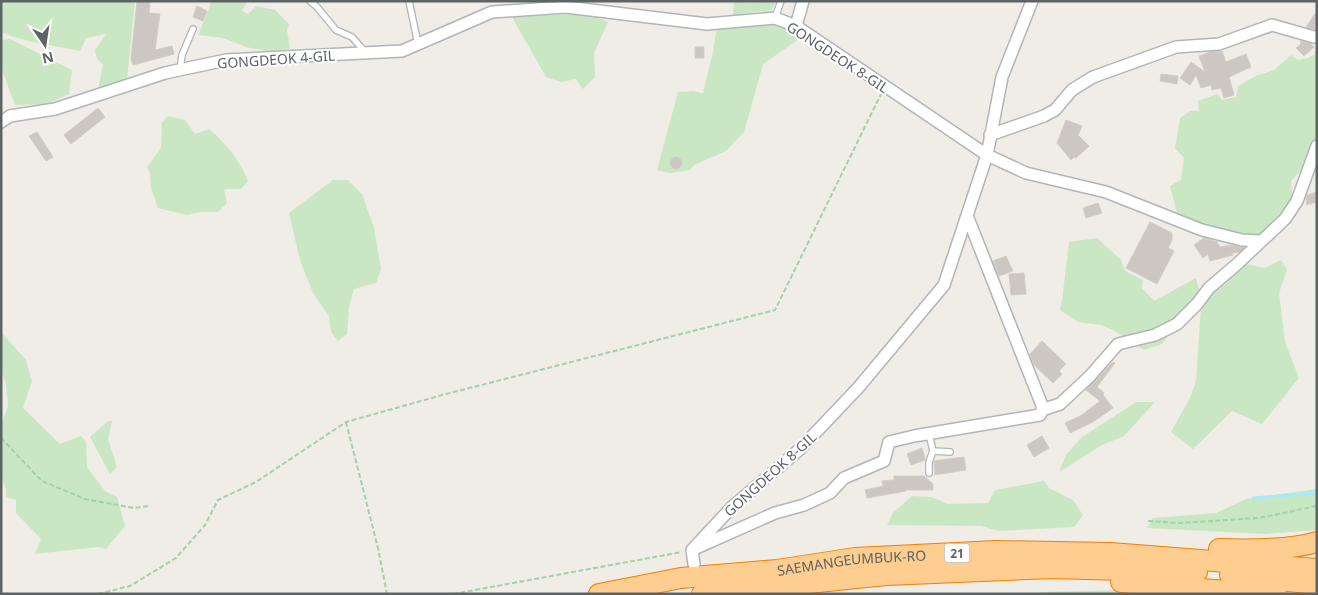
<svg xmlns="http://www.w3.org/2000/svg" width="1318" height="595" font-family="'Noto Sans',sans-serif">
	<rect width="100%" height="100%" fill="#f0ece6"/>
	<path fill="#c9e7c3" d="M1 1H135L127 79 98 89 103 65 97 59 95 50 106 34 86 38 80 51C53 45 27 43 1 32Z
		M212 1H248L242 10 248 14 256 6 275 10 289 24 287 30 290 49 267 51 246 47 223 38 198 35Z
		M734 1 752 3 754 1H776L772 10 733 15Z
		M574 14 596 17 608 22 594 53 595 77 583 89 576 79 561 82 546 77 512 17Z
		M773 23 792 28 799 39 763 64 744 132 726 151 694 165 690 170 670 173 657 170 678 92 693 91 703 93 713 52 717 27Z
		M10 39 72 70 69 94 47 104 15 105 1 67V40Z
		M1317 53V153L1291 181 1293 203 1266 232 1248 237 1195 223 1177 213 1170 186 1181 180 1184 158 1175 148 1180 118 1191 111H1199L1198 101 1217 94 1222 100 1236 97 1238 86 1256 76 1274 70 1291 55 1298 60 1308 58Z
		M168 116 185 120 195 134 209 129C226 143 240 161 248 181L241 189H224L227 203 218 212H200L187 215 158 208 151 188 150 174 147 167 161 148 162 122Z
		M333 180H348L362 194 374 228 381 269 376 283 354 289 349 307 347 334 338 341 331 332 329 316 313 293 300 260 289 213Z
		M1097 238 1121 260 1125 271 1143 280 1142 288 1154 301 1196 278 1200 295 1162 344 1144 350 1113 330 1101 325 1078 322 1060 310 1062 301 1069 242Z
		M1281 260 1287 270 1279 293 1285 342 1299 378 1262 424 1232 411 1193 449 1171 432 1190 398 1196 381 1201 307 1226 279 1246 264 1265 268Z
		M1 332 26 360 32 381 23 408 60 444 81 436 86 442 87 467 105 491 117 497 125 526 106 549 97 547 35 554 41 539 16 513V500L6 497V490L1 475V426L8 406 6 384 1 370Z
		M1136 402H1155L1124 436 1102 445 1059 472 1066 455 1082 437Z
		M108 421H112L108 439 117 467 110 474 90 437Z
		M1044 481 1049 488 1073 500 1083 515 1074 527 999 531 981 526 887 525 893 513 912 496 931 497 948 504 988 503 995 490Z
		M1317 489V530L1265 534 1147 528 1153 518 1216 513 1246 499Z
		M1120 590 1146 594H1046V592Z"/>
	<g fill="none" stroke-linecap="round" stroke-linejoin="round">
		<path stroke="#a7e8ff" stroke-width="3" d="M1253 498 1317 493"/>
	</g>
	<path fill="#ccc7c3" stroke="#d5cdc4" d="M137 1H150L149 13 160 14 155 50 172 46 174 54 133 65 131 59Z
		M197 6 207 11 203 21 193 17Z
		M1317 11V30L1306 27Z
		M1300 41 1311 44 1314 47 1304 56 1296 48 1301 44Z
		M695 47H704V58H695Z
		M1222 51 1226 62 1246 54 1251 67 1229 77 1234 95 1224 98 1221 88 1212 90 1211 85 1201 88 1196 75 1190 85 1180 78 1191 62 1205 72 1199 56 1210 52Z
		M1161 74 1178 76 1177 84 1160 81Z
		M98 108 105 117 71 144 64 135Z
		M1066 120 1082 126 1078 135 1089 146 1076 158 1074 157 1071 160 1057 143Z
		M37 132 53 157 46 161 29 136Z
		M670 163a6 6 0 1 1 12 0a6 6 0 1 1-12 0Z
		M1317 192V202L1307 205 1306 200 1307 195Z
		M1098 203 1102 213 1086 218 1083 208Z
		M1150 222 1172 233V240L1168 248 1174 251 1157 284 1126 268Z
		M1204 238 1217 242 1220 247 1231 245 1244 248 1239 252 1232 253 1233 255 1210 261 1208 254 1203 258 1194 245Z
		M1006 256 1013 271 999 276 993 261Z
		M1024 273 1026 294 1011 295 1009 274Z
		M1042 341 1066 364 1059 371 1062 374 1053 383 1034 365 1030 354Z
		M1113 362 1115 363 1097 387 1104 393 1103 395 1113 408 1093 422 1070 433 1065 423 1082 415 1100 401 1086 390Z
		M1042 436 1049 448 1034 457 1027 445Z
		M922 448 925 458V460L911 465 907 454Z
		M964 457 966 470 935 475 934 461Z
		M894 476H924L933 484V490H906V491L867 498 865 490 883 486 882 481 894 480Z"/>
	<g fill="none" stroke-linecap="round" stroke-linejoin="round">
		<g stroke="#b1b5b8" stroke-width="8">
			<path id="lane" d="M310 1 317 7 336 30 352 37 366 53
				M409 1 418 44
				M775 18 781 1
				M180 70 182 55 193 29
				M929 434 933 451 950 452
				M929 473V462L933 451"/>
		</g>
		<g stroke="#b1b5b8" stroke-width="14">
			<path id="street" d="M796 26 803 1
				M1 122 10 116 55 109 165 73 226 60 402 51 492 12 566 7 707 24 775 18 796 26 987 155 1026 173 1106 192 1202 230 1242 240 1260 241
				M990 135 1044 116 1055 110 1072 90 1093 77 1176 47 1219 44 1272 25 1314 37
				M1042 410 1060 404 1090 376 1118 344 1155 335 1177 324 1197 304 1209 288 1236 265 1285 219 1297 201 1317 146
				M696 548 775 513 804 505 830 493 844 478 884 461 889 442 914 436 1040 415 1043 408 968 218
				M694 564 692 550 732 507 800 449 858 388 944 285 987 155 1002 77 1032 1"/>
		</g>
		<g stroke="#f67d00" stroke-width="22">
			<g id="highway">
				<path d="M1219 549C1248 550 1290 550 1317 542"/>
				<path d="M1230 575 1317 584"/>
				<path d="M1121 582 1213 590 1226 594"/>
				<path d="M1213 590 1276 594"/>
				<path id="s1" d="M599 594 681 578 777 570 855 558 996 551 1110 553 1317 569"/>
				<path d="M702 594 886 575 1051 568 1197 572"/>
			</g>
		</g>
		<path stroke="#a2d2a6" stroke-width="2" stroke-dasharray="5 2.5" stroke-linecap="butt" d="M346 422 378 548 387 594
			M1 438 42 481 85 499 134 508 149 506
			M1148 521 1179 523 1259 518 1317 506
			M98 594 130 586 176 558 205 525 218 500 256 482 346 422 446 394 775 310 881 94
			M453 594 682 552"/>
		<use href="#lane" stroke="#fff" stroke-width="5.5"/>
		<use href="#street" stroke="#fff" stroke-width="11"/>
		<use href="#highway" stroke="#fdce90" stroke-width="20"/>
	</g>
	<g text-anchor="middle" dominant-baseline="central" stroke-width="4" stroke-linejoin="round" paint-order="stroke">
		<rect fill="#fff" stroke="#8e9294" stroke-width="1" x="944.5" y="543.5" width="25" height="19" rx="4"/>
		<g font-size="12" font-weight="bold" fill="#5e6366">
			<text x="957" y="553">21</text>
		</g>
		<g font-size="14" fill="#5e6366" stroke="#fff">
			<text transform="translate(838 57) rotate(33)">GONGDEOK 8-GIL</text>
			<text transform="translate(276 59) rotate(-4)">GONGDEOK 4-GIL</text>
			<text transform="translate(770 474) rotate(-42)">GONGDEOK 8-GIL</text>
			<text stroke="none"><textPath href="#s1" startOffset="255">SAEMANGEUMBUK-RO</textPath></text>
		</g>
	</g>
	<rect width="1318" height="595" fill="none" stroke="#5e6366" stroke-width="5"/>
	<g transform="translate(45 45) rotate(167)" stroke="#ffffff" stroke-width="4" paint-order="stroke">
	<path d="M0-4L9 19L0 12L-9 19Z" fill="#5e6366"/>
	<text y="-8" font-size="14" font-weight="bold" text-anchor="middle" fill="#5e6366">N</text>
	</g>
</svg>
